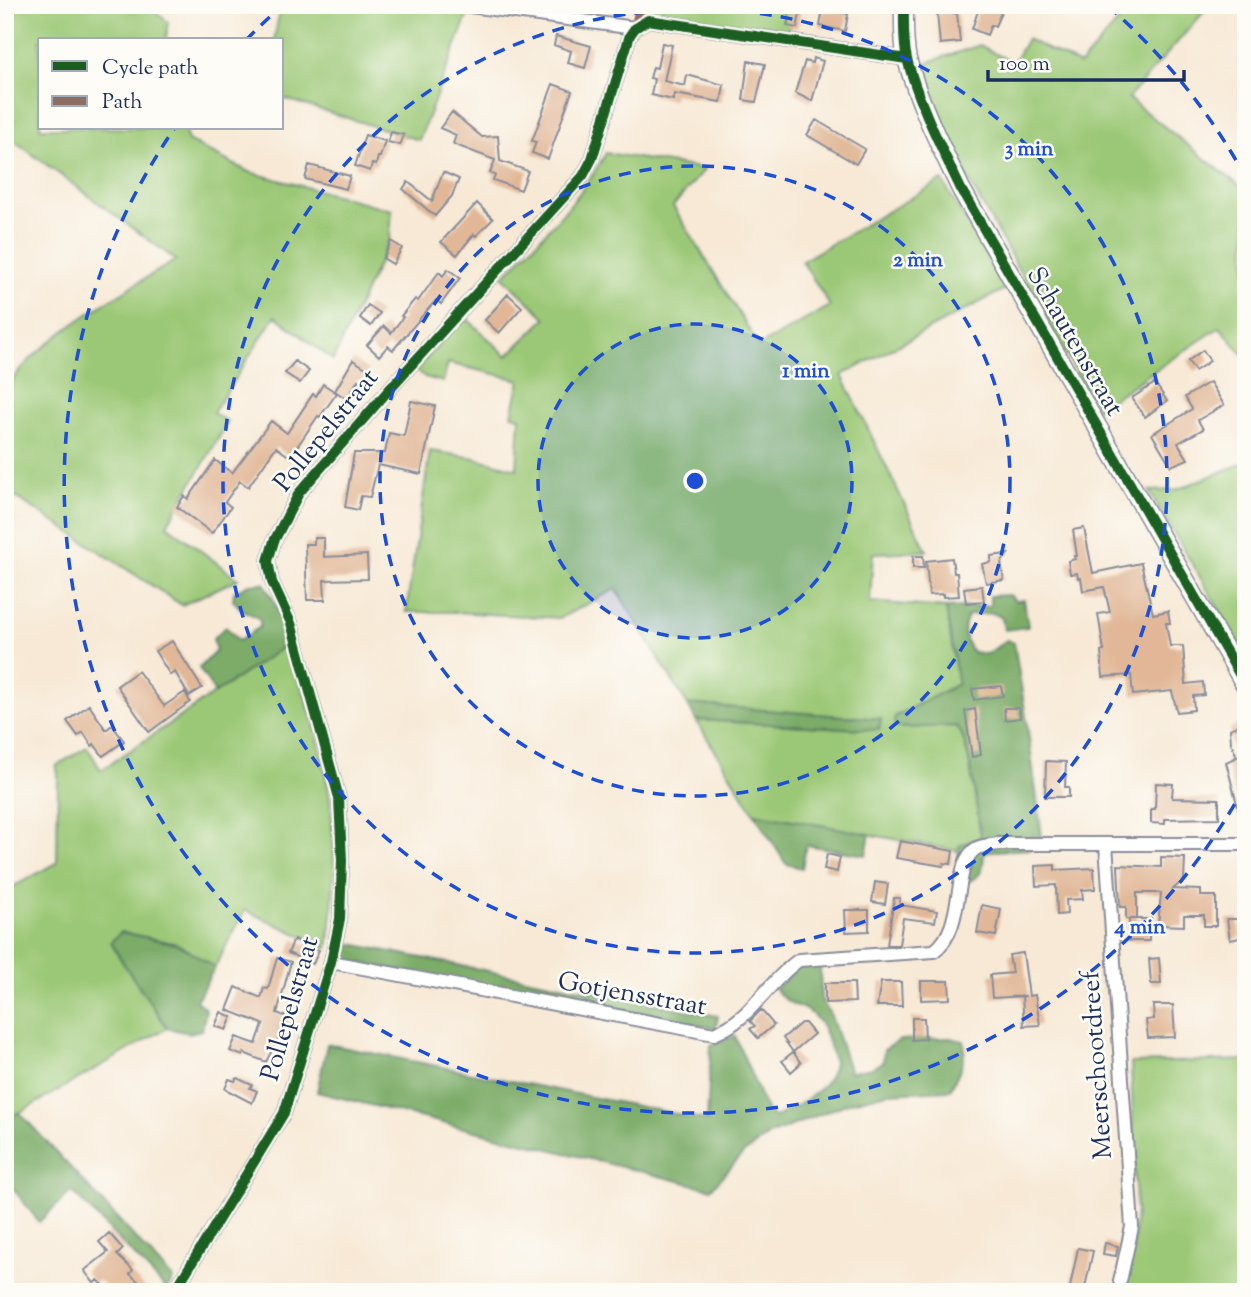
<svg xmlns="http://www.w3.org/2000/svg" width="1251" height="1297" font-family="'Sorts Mill Goudy',serif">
	<rect width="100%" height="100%" fill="#fdfcf7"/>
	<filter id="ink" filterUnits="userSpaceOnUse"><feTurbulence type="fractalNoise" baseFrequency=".0143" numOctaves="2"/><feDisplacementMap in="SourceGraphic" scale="14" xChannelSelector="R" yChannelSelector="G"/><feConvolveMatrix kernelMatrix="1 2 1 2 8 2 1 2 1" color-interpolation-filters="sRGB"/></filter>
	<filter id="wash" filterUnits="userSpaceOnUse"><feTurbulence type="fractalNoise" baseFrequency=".00686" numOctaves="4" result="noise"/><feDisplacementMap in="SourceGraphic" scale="28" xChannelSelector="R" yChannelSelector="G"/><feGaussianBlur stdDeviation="1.57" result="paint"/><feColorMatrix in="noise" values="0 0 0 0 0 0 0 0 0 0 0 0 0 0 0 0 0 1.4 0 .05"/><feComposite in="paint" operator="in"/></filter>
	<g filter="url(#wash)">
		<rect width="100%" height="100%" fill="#f7e9d6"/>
		<path fill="#9bc876" stroke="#5b7c6a" stroke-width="2" d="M5 5H147L168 22 166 40H40V128H184L188 141 249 172 392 210 390 239 333 360 275 316 213 413 228 422 167 525 238 579 182 605 5 490C5 474 2 397 7 389 31 342 130 288 176 260L5 134Z
			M281 5H401L468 14 419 140 282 98V40H274Z
			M636 5H793L787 35 635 10Z
			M1133 5H1210L1128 98 1246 191V358L1220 327 1097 409 974 190 944 126 923 64 980 45 1013 63 1027 39 1080 65Z
			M606 153 705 169 673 206 759 346 830 306 802 261 942 180 1005 289 842 375 927 551 873 553 870 602 946 608 958 684 895 716 898 728 956 726C970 738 977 816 981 838L960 846 959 851 754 813 696 720 879 730 881 720 687 704 616 589 560 618 454 612H406L430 451 475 458 517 469 520 417 512 415 520 380 448 363 443 382 425 377 416 370 465 317 507 356 546 318 503 277C540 238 580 201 606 153Z
			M1246 462V655L1149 491 1176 490Z
			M289 643C299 679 312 714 321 751 336 812 337 885 328 948L245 910 215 967 177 944 121 932 111 942C126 972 150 999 167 1028L5 1121V891L57 863 58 773 56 766 87 747 101 770Z
			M1246 1060V1292H1122L1133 1245 1136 1211 1131 1063Z"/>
		<path fill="#7cac67" stroke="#4c6e62" stroke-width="2" d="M264 583 275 603 289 643 215 693 199 668 216 651 213 638 226 627 239 641 260 627V619L241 609 233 600 234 592 249 584Z
			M1010 595 1015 601 1024 600 1028 627 1004 630 1002 618 993 613 969 615C961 627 964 641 973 652L987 654 1007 640 1014 643 1027 723 1042 837 1032 836V849L991 851 984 854C983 868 983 876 969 881L957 874 959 846 981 837C977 816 970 738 956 726L898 728 894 722 895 717 958 684 946 608 990 606V596Z
			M687 704 881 719 879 730 696 720Z
			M754 813 870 834 866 855 806 845 802 868 786 864Z
			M121 932 177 944 215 967 196 1001 206 1009 202 1030 189 1033 167 1028C150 999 126 972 111 942Z
			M346 943 718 1016 716 1028 343 960Z
			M820 963 821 999 831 1016 850 1072 872 1068 883 1062 884 1050 900 1040 950 1038 964 1041C967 1060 958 1073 950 1090L887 1093 848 1103 769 1135 744 1153 711 1189 317 1092 327 1044 707 1120 711 1045 735 1036 767 1112 775 1117C797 1107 831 1089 834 1062 834 1058 831 1051 829 1046 827 1036 822 1024 815 1017 802 1003 790 1009 775 989L797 967Z
			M19 1112 173 1279 167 1290 72 1191 39 1222 5 1178V1121Z"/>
		<g id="blocks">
			<path fill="#e1b797" d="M791 5H802L797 28 787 26Z
				M1003 8 995 26 991 25 987 35 972 29 978 11Z
				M823 9 848 14 845 31 820 26Z
				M957 13 960 42 940 44 937 14Z
				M556 36 591 46 585 68 568 63 571 51 554 45Z
				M662 43 672 45 664 81 685 86 687 75 724 85 721 102 674 94 673 100 651 95 654 79 650 78 653 67 657 68Z
				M813 58 823 61 812 101 795 93 805 61 812 63Z
				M748 61 765 64 756 102 743 100Z
				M553 84 572 91 548 159 532 153 536 142 532 141Z
				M452 112 482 137 498 136 500 161 528 171 521 190 493 180 495 175 490 173 495 160 453 144 456 135 440 128Z
				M816 120 865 149 856 164 807 135Z
				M391 132 404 135 400 145 388 142Z
				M365 135 385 141 380 157H378L376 165 372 164 370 171 355 166Z
				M309 165 350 176 346 189 305 179Z
				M443 172 459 179 452 196 435 216 403 189 408 182 432 201Z
				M477 203 493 219 476 236 474 234 457 255 441 242Z
				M391 241 402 248 393 264 383 258Z
				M448 269 460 278 441 304 436 300 393 350 388 346 379 356 367 345 384 326 391 333 403 317 401 316 415 299 418 301 439 272 443 276Z
				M508 294 522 307 499 333 485 320Z
				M368 305 380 313 371 326 360 318Z
				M1203 350 1210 361 1195 371 1188 361Z
				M353 360 369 370 361 382 358 380 347 399 335 391Z
				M295 361 309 371 300 383 285 373Z
				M1210 382 1224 405 1198 420 1203 429 1178 443 1188 459 1171 466 1152 434 1192 409 1185 397Z
				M1155 383 1167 401 1145 417 1132 398Z
				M323 384 337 393 324 411 320 417 318 416 290 457 276 447 248 487 240 481 225 502 231 507 212 533 177 507 184 496 188 499 215 460 232 473 271 421 287 433 313 394 316 396Z
				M411 401 435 406 421 474 378 465 370 497 361 496 358 510 345 507 354 453H385L389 433 404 436Z
				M1084 528 1093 573 1141 563 1153 614 1168 611 1170 623H1166L1170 646H1183L1186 684 1203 682 1204 695 1193 696 1194 710 1177 712 1172 691 1133 695 1131 675 1103 677 1101 651H1104L1098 614 1110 612 1104 587 1083 591 1081 578H1078L1077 573 1070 574 1068 561 1075 559 1074 556H1077L1073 530Z
				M314 538H324V557L367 555 368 579 324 580 325 600H307L305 544H314Z
				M1008 554 1001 563 1004 580 986 583 982 564 991 562V556Z
				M913 556H923L924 568H913Z
				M952 558 954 573H957L959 596 943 597V594L929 595 926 561Z
				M982 586 984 601 966 603 964 588Z
				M172 641 202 688 189 696 175 672 170 675 155 651Z
				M138 671 164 706 185 692 190 702 149 732 117 686Z
				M1001 686 1003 696 974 700 972 689Z
				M89 705 106 730 112 725 124 741 103 756 94 744 92 746 83 732 78 736 67 721Z
				M1004 708H1019L1020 718 1005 720Z
				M975 709 981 755 972 757 965 711Z
				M1246 722V823H1242L1226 762 1237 757 1231 743 1230 729Z
				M1046 761 1066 762 1065 787H1069V797H1045Z
				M1156 783 1173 784 1172 798 1219 799V818L1165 819V824L1151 823V809H1155Z
				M900 841 953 851 951 864 944 863 943 866 896 858Z
				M827 854 840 857 837 872 824 869Z
				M1161 857 1185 858 1184 880 1173 889 1201 890V896H1216V926H1204V915H1184V926L1158 925 1161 893H1137V919H1130H1151V931H1149V941H1129V919H1126V907H1120L1118 865 1161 867Z
				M1055 865V870L1094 868 1095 889 1082 890 1083 899 1066 900 1067 914 1057 915 1056 885 1036 886 1035 866Z
				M875 882 888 884 885 904 872 902Z
				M894 898H900V905L937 911 935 922 903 918 899 945H887Z
				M982 905 1001 909 996 936 977 933Z
				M845 910H869V931L846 932Z
				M1227 919H1238L1240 938 1230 940Z
				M294 939 319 950 313 964 288 953Z
				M1023 953 1029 996 1035 995 1040 1025 1024 1026 1022 996H1026L992 998 990 975 1012 973 1009 955Z
				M277 958 291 962 277 1013 289 1018 266 1062 244 1053 243 1056 230 1051 236 1037 256 1044 263 1024 227 1010 236 987 261 998 264 988 268 989Z
				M1159 958 1161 984H1151L1149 959Z
				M921 981H949L950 999 921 1000Z
				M881 982H901L902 1006H877Z
				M825 983H854L855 1002 825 1003Z
				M1153 1005H1173L1175 1037 1148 1038 1146 1020 1154 1019Z
				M761 1010 774 1025 758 1038 750 1029 755 1026 750 1021Z
				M221 1012 232 1017 226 1030 215 1026Z
				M912 1018H924L925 1039 912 1040Z
				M801 1023H805L814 1034 793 1052 783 1038Z
				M793 1052 801 1063 791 1072 782 1061Z
				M237 1078 252 1085 250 1088 257 1091 252 1103 225 1089 229 1079 235 1081Z
				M109 1233 123 1249 117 1255 133 1270 130 1274 150 1292H111L98 1280 94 1283 86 1273 85 1270 108 1252 99 1242Z
				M1105 1243 1118 1246 1116 1256 1103 1254Z
				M1078 1248 1093 1251 1084 1292H1069Z"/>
		</g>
	</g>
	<g filter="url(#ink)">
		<use href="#blocks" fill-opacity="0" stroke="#898c9a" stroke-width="2"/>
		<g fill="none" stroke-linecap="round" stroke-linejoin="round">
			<g stroke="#898c9a" stroke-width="16">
				<path id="street" d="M463 5 635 28
					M1106 844 1132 1227 1120 1281
					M331 962 714 1034C750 1021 768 981 799 960L934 951C967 928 951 862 977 848 983 845 992 845 999 844H1246
					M174 1292 284 1113 331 962 340 919 342 860 339 798 291 623 272 582 268 561 274 541 299 493 394 384 583 176 592 159 630 35 635 28 648 20 907 59"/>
			</g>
			<g stroke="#898c9a" stroke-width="21">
				<path id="secondary" d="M904 5C904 23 903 42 907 59 919 104 941 147 961 189L1246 686"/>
			</g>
			<use href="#street" stroke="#fff" stroke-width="12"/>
			<use href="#secondary" stroke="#fff" stroke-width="18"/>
			<path stroke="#8d6e63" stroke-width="9" stroke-dasharray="18 9" stroke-linecap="butt" d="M635 28 640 5"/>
			<g stroke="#fdfcf7" stroke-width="15">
				<path id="cycleway" d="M904 5C904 23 903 42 907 59 919 104 941 147 961 189L1246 686
					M174 1292 284 1113 331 962 340 919 342 860 339 798 291 623 272 582 268 561 274 541 299 493 394 384 583 176 592 159 630 35 635 28 648 20 907 59"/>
			</g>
			<use href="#cycleway" stroke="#1b5e20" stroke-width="10"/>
		</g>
	</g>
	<circle cx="695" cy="481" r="157" fill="#1d4ed8" fill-opacity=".12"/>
	<g fill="none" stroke="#1d4ed8" stroke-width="3.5" stroke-dasharray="12 9">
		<circle cx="695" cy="481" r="157"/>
		<circle cx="695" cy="481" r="315"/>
		<circle cx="695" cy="481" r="472"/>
		<path d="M1245 786A629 629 0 1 1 174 129M246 40A629 629 0 0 1 282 6M1108 6A629 629 0 0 1 1245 176"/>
	</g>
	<g text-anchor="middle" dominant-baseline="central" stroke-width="5" stroke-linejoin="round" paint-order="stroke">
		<g font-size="26" fill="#1b2f5e" stroke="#fdfcf7">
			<text transform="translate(1074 342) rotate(60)">Schautenstraat</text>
			<text transform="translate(327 431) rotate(-51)">Pollepelstraat</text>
			<text transform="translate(632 995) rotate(10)">Gotjensstraat</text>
			<text transform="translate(291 1009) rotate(-74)">Pollepelstraat</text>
			<text transform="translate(1098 1065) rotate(-94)">Meerschootdreef</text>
		</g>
	</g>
	<circle cx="695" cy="481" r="10" fill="#1d4ed8" stroke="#fdfcf7" stroke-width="3.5"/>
	<g font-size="21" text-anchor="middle" font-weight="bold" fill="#1d4ed8" stroke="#fdfcf7" stroke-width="5" stroke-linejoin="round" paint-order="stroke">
		<text x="1029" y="155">3 min</text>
		<text x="918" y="266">2 min</text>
		<text x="806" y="377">1 min</text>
		<text x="1140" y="933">4 min</text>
	</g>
	<rect width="1251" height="1297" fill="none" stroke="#fdfcf7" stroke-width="28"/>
	<rect x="38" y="38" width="245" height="91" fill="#fdfcf7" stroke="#a3aaba" stroke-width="2"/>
	<rect x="52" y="61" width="35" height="10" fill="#1b5e20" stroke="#a3aaba" stroke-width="2"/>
	<text x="102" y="74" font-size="21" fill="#1b2f5e">Cycle path</text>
	<rect x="52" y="96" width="35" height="10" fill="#8d6e63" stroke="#a3aaba" stroke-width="2"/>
	<text x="102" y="108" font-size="21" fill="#1b2f5e">Path</text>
	<path d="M988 70v10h196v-10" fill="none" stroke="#1b2f5e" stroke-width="3.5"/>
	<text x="999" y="70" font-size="21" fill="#1b2f5e" stroke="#fdfcf7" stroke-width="5" paint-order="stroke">100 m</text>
</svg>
